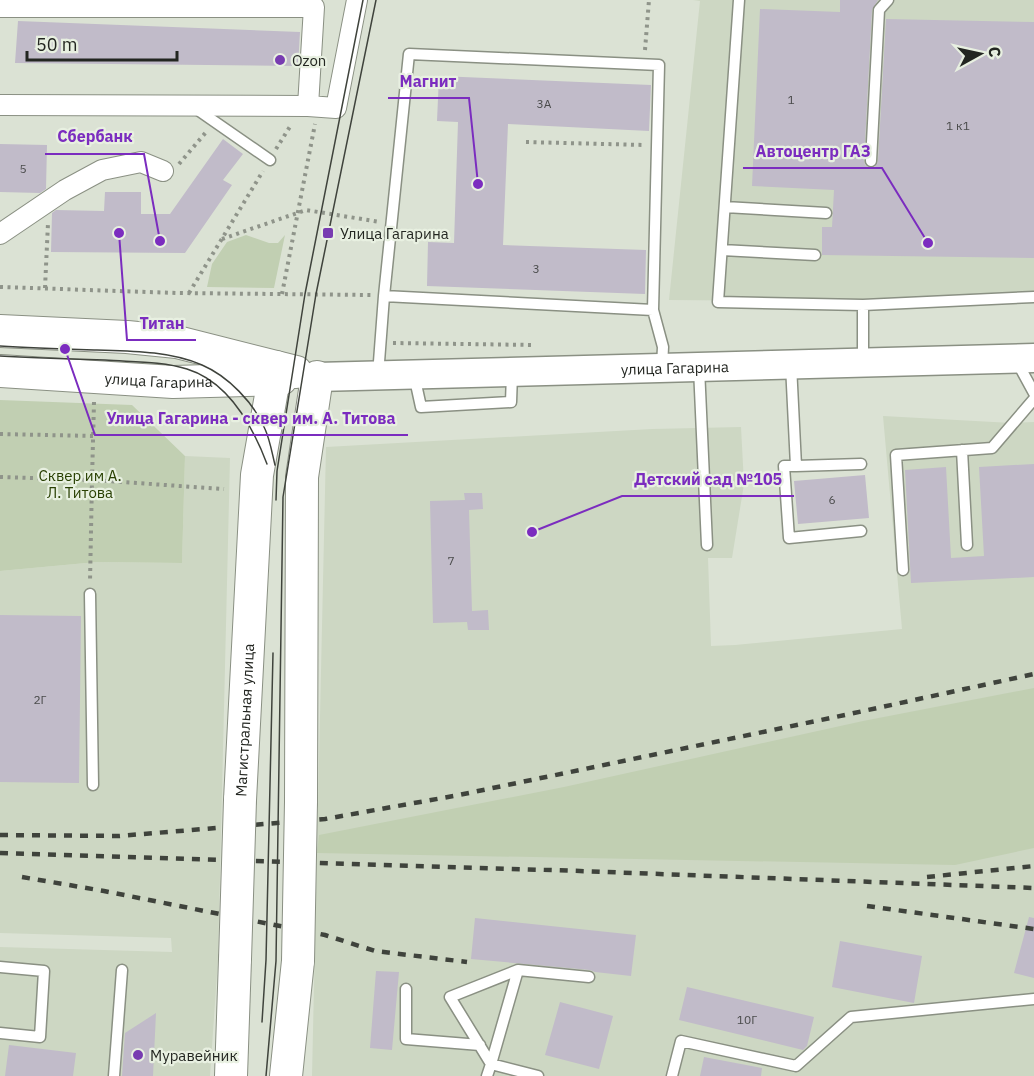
<svg xmlns="http://www.w3.org/2000/svg" width="1034" height="1076" font-family="'IBM Plex Sans',sans-serif">
	<rect width="100%" height="100%" fill="#dbe2d4"/>
	<path fill="#cdd7c3" d="M693 0H1034V298L1005 303 669 300 700 1Z
		M883 416 1012 423 1034 422V1076H312L326 447 652 429 741 427 744 484 732 558H708L711 646 735 645 902 629Z
		M185 456 230 458 218 959 210 1076H0V947L172 952 171 938 0 933V571L97 562 182 563Z"/>
	<path fill="#c1cfb2" d="M246 235 269 243H278L285 235 274 288 207 287 212 264 227 242Z
		M0 400 132 405 185 456 182 563 97 562 0 571Z
		M1034 688V848L955 865 317 853 319 835 564 787 863 721Z"/>
	<path fill="#c1bbc9" d="M840 0H878L872 10 864 161 865 165 870 168 875 167 878 161 886 19 1034 22V258L822 255V227H832L834 190 752 186 760 9 840 12Z
		M18 21 300 32 298 66 15 63Z
		M439 76 651 85 649 131 508 124 503 245 646 250 645 294 427 286 428 242 454 243 458 122 437 121Z
		M223 139 243 154 223 180 232 185 185 253 51 252 52 213 56 210 104 211 105 192H141V214H170Z
		M0 144 47 145 46 189 40 193 0 192Z
		M1034 464V577L911 583 905 470 946 467 951 558 984 556 979 467Z
		M865 475 869 518 798 524 794 481Z
		M464 493H482L483 509 469 510 472 611 488 610 489 630H468L467 622 433 623 430 501 465 500Z
		M0 615 81 616 79 783 0 782Z
		M1029 917 1034 918V978L1014 973Z
		M475 918 636 935 631 976 595 972 590 970 471 959Z
		M840 941 922 956 914 1003 832 987Z
		M376 971 399 972 392 1050 370 1048Z
		M687 987 814 1017 807 1046 803 1050 679 1020Z
		M560 1002 613 1016 599 1069 545 1055Z
		M156 1013 153 1076H122L125 1033Z
		M9 1045 76 1053 73 1076H5Z
		M704 1057 762 1068 761 1076H700Z"/>
	<g fill="none" stroke-linecap="round" stroke-linejoin="round">
		<g stroke="#8a9083" stroke-width="13">
			<path id="lane" d="M739 0 718 302 863 305 1034 297
				M195 108 270 160
				M871 161 879 10 888 0
				M725 207 826 213
				M722 250 815 255
				M384 296 653 310
				M863 305V363
				M1017 362 1034 393
				M791 365 796 466 861 464
				M699 368 707 545
				M378 375 384 296 409 54 659 65 653 310 663 347 662 366
				M414 375 421 407 511 402 512 374
				M962 450 967 545
				M796 466H784L789 538 861 531
				M903 570 896 455 992 448 1034 399
				M90 594 93 785
				M0 967 44 971 40 1037 0 1033
				M518 970 589 977
				M406 989V1039L480 1045
				M114 1076 122 970
				M487 1076 491 1064 518 970 450 997 491 1064 538 1076
				M672 1076 681 1041 796 1066 851 1017 1034 999"/>
		</g>
		<g stroke="#8a9083" stroke-width="22">
			<path id="street" d="M0 7H314L308 106 0 105
				M308 106 336 108 357 0
				M0 234 65 190 102 170 141 162 163 171"/>
		</g>
		<g stroke="#8a9083" stroke-width="31">
			<g id="secondary">
				<path id="s1" d="M317 377 1034 358"/>
			</g>
		</g>
		<g stroke="#8a9083" stroke-width="34">
			<g id="primary">
				<path d="M0 331 127 337 177 342 296 372"/>
				<path id="s2" d="M0 371 173 382 281 379"/>
				<path id="s3" d="M240 800 257 475 276 367"/>
				<path d="M301 802 302 477 317 377"/>
				<path d="M231 1076 235 959"/>
				<path d="M286 1076 298 961"/>
			</g>
		</g>
		<path stroke="#8f948a" stroke-width="4" stroke-dasharray="3 4.5" stroke-linecap="butt" d="M645 50 649 0
			M526 142 644 145
			M276 149 291 125
			M179 164 207 131
			M222 239 306 210 380 222
			M0 287 178 293 371 295
			M45 288 48 223
			M189 293 263 171
			M282 294 315 124
			M393 343 535 345
			M94 402 92 480 224 489
			M0 434 93 436
			M0 477 92 480 90 582"/>
		<use href="#lane" stroke="#fff" stroke-width="10"/>
		<use href="#street" stroke="#fff" stroke-width="20"/>
		<use href="#secondary" stroke="#fff" stroke-width="28"/>
		<use href="#primary" stroke="#fff" stroke-width="32"/>
		<path stroke="#3f433c" stroke-width="1.5" d="M0 346C32 348 65 349 97 350 131 351 170 351 202 365 228 376 254 403 265 429 270 440 272 453 275 465
			M0 356C35 358 70 359 105 360 132 362 162 361 187 369 229 382 253 427 267 464
			M276 500 277 471 305 294 363 0
			M262 1022 266 960 273 653
			M266 1076 276 961 283 497 316 294 376 0"/>
		<path stroke="#3f433c" stroke-width="4.5" stroke-dasharray="8 8" stroke-linecap="butt" d="M0 835 119 836 325 819 459 795 845 715 1034 674
			M0 853 580 871 1034 888
			M22 877 104 891 325 935 375 951 467 962
			M927 877 1034 866
			M867 906 1034 929"/>
		<g stroke="#8a9083" stroke-width="34" stroke-linecap="butt">
			<path id="primary-bridge" d="M235 959 240 800
				M298 961 301 802"/>
		</g>
		<use href="#primary-bridge" stroke="#fff" stroke-width="32"/>
	</g>
	<g fill="#783cb1" stroke="#e8f0e1" stroke-width="2">
		<circle cx="280" cy="60" r="6"/>
		<rect x="322" y="227" width="12" height="12" rx="3"/>
		<circle cx="138" cy="1055" r="6"/>
	</g>
	<g text-anchor="middle" dominant-baseline="central" stroke-width="4.5" stroke-linejoin="round" paint-order="stroke">
		<g font-size="12" fill="#4a4b4b">
			<text x="791" y="99">1</text>
			<text x="544" y="103">3А</text>
			<text x="958" y="125">1 к1</text>
			<text x="23" y="168">5</text>
			<text x="536" y="268">3</text>
			<text x="832" y="499">6</text>
			<text x="451" y="560">7</text>
			<text x="40" y="699">2Г</text>
			<text x="747" y="1019">10Г</text>
		</g>
		<g font-size="15" fill="#232621" stroke="#e8f0e1" text-anchor="start">
			<text x="292" y="60">Ozon</text>
			<text x="340" y="233">Улица Гагарина</text>
			<text x="150" y="1055">Муравейник</text>
		</g>
		<g font-size="15" fill="#232621" stroke="#e8f0e1">
			<text stroke="none"><textPath href="#s1" startOffset="358">улица Гагарина</textPath></text>
			<text stroke="none"><textPath href="#s2" startOffset="159">улица Гагарина</textPath></text>
			<text stroke="none"><textPath href="#s3" startOffset="80">Магистральная улица</textPath></text>
		</g>
		<g font-size="15" fill="#294003" stroke="#e8f0e1">
			<text x="80" y="475">Сквер им А.<tspan x="80" dy="17">Л. Титова</tspan></text>
		</g>
	</g>
	<path fill="none" stroke="#7b2cbf" stroke-width="2" d="M478 184L469 98H388M160 241L144 154H45M928 243L882 168H743M119 233L127 340H196M65 349L95 435H408M532 532L622 496H794"/>
	<g fill="#7b2cbf" stroke="#e8f0e1" stroke-width="2">
		<circle cx="478" cy="184" r="6"/>
		<circle cx="160" cy="241" r="6"/>
		<circle cx="928" cy="243" r="6"/>
		<circle cx="119" cy="233" r="6"/>
		<circle cx="65" cy="349" r="6"/>
		<circle cx="532" cy="532" r="6"/>
	</g>
	<g font-size="16" text-anchor="middle" font-weight="bold" fill="#7b2cbf" stroke="#e8f0e1" stroke-width="4.5" stroke-linejoin="round" paint-order="stroke">
		<text x="428" y="87">Магнит</text>
		<text x="95" y="142">Сбербанк</text>
		<text x="813" y="157">Автоцентр ГАЗ</text>
		<text x="162" y="329">Титан</text>
		<text x="251" y="424">Улица Гагарина - сквер им. А. Титова</text>
		<text x="708" y="485">Детский сад №105</text>
	</g>
	<g transform="translate(980 54) rotate(82)" stroke="#e8f0e1" stroke-width="4.5" paint-order="stroke">
	<path d="M0-4.5L10 22L0 15L-10 22Z" fill="#232621"/>
	<text y="-9" font-size="16" font-weight="bold" text-anchor="middle" fill="#232621">С</text>
	</g>
	<path d="M27 51v9h150v-9" fill="none" stroke="#232621" stroke-width="3"/>
	<text x="36" y="51" font-size="18" fill="#232621" stroke="#e8f0e1" stroke-width="4.5" paint-order="stroke">50 m</text>
</svg>
